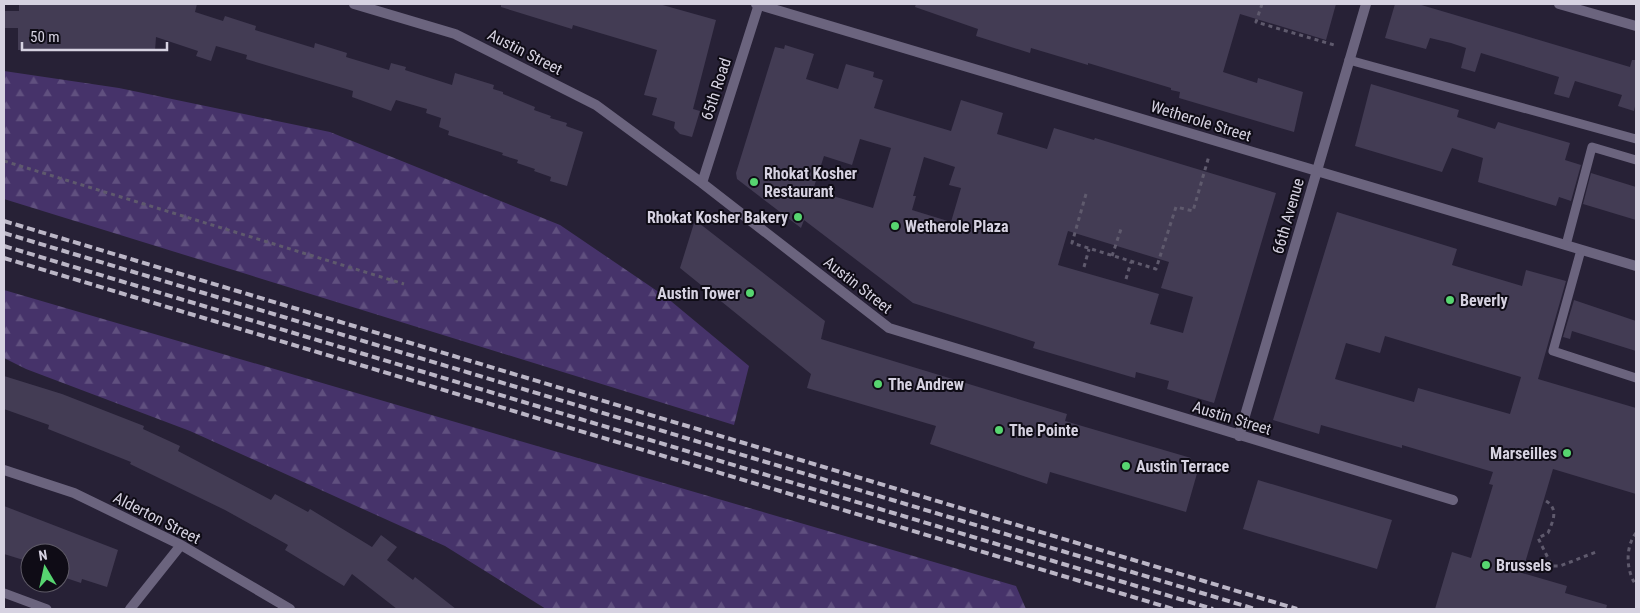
<svg xmlns="http://www.w3.org/2000/svg" width="1640" height="613" font-family="'Roboto Condensed',sans-serif">
	<defs>
		<pattern id="forest-firs" width="22" height="20" patternUnits="userSpaceOnUse" patternTransform="scale(1.25)"><rect width="22" height="20" fill="#46336a"/><path d="M5 1l3.5 6h-7zM16 11l3.5 6h-7z" fill="#60507f"/></pattern>
	</defs>
	<rect width="100%" height="100%" fill="#272136"/>
	<path fill="url(#forest-firs)" d="M4 71 119 88 330 132 560 225 666 297 749 366 734 425 4 199Z
		M4 290 1016 586 1026 609H546L445 546 190 431 26 369 4 358Z"/>
	<path fill="#433c54" fill-rule="evenodd" d="M19 4H197L195 12 223 21 225 16 256 26 255 30 314 48 315 43 347 53 346 57 389 70 391 63 406 67 405 70 452 85 455 73 494 85 493 89 503 92V94L535 107 534 110 551 116 550 118 567 123 566 126 583 132 567 186 550 181 551 177 534 171 535 169 517 163 518 160 502 155 503 153 448 135 449 131 439 127 441 118 426 113 427 109 396 100 391 111 352 97 353 91 246 59 247 55 216 46 211 61 196 56 198 51 156 37 155 51 18 50V28H4V11H19Z
		M501 4H659L716 20 693 109 700 111 692 137 680 134 674 128 675 122 652 115 657 98 644 95 657 50 573 25 572 29 501 7Z
		M916 4H1336L1326 40 1240 14 1223 72 1257 83 1258 78 1303 92 1294 132 1179 98 1180 92 1171 90V88L1088 63V65L1031 48 1030 53 976 36 978 29 915 7Z
		M1395 4H1418L1630 67 1632 60H1636V102L1634 111 1618 106 1622 95 1575 81 1569 98 1554 94 1559 77 1481 53 1475 72 1461 68 1466 48 1451 43 1430 38 1426 49 1385 38Z
		M785 45 814 54 806 79 838 89 846 64 874 72 873 77 883 80 874 108 951 131 961 100 1003 113 997 134 1047 149 1054 128 1094 140 1095 138 1276 193 1214 403 1167 389 1169 381 1136 372 1135 378 1033 348 1035 342 913 303 804 220 801 228 737 179 736 173 775 47 784 49ZM860 139 891 148 873 208 813 190 824 156 852 165ZM924 157 955 167 949 185 961 188 951 222 912 210 916 196H913ZM1068 231 1169 262 1161 288 1193 297 1183 333 1150 324 1159 294 1058 265Z
		M1371 84 1459 110 1457 117 1495 129 1498 122 1570 143 1565 160 1581 165 1571 201 1559 197 1556 206 1478 182 1483 158 1452 148 1442 172 1355 146Z
		M1591 173 1636 187V220L1583 204Z
		M1337 212 1457 249 1452 265 1522 286 1526 270 1566 281 1538 379 1636 408V494L1553 469 1522 573 1567 586 1565 593 1607 605 1606 609H1435L1452 552 1471 558 1493 485 1489 484 1493 472 1402 445V448L1321 425 1319 434 1273 420ZM1385 336 1521 377 1510 414 1418 388 1414 402 1335 379 1346 343 1380 353Z
		M695 220 825 321 821 339 1067 414 1065 421 1191 458 1190 461 1200 463 1186 512 1050 472 1047 484 930 444 936 426 807 388 811 374 680 268Z
		M1574 300 1636 321V351L1572 331 1570 339 1563 337Z
		M4 376 62 394 144 426 143 429 180 446 178 451 271 500 275 494 308 512 310 509 372 547 381 535 397 547 387 560 413 580 415 577 456 609H397L352 574 344 586 285 550 288 545 225 510 130 464 131 462 48 429 49 425 4 409Z
		M1258 480 1392 520 1377 569 1243 529Z
		M4 506 118 550 107 587 82 579 81 583 60 576V553H30V562L4 554Z"/>
	<g fill="none" stroke-linecap="round" stroke-linejoin="round">
		<path stroke="#5f5a6d" stroke-width="3" stroke-dasharray="4 4" stroke-linecap="butt" d="M1262 4 1256 22 1334 45
			M4 161 404 284
			M1086 194 1072 243 1156 269 1176 207 1193 211 1209 156
			M1112 256 1122 226
			M1084 267 1089 249
			M1126 279 1131 262
			M1546 501C1559 509 1553 521 1548 533L1538 538 1552 566H1560L1596 552
			M1636 533C1625 547 1626 571 1636 585
			M1525 567 1552 566"/>
		<path stroke="#6b647e" stroke-width="9" d="M1349 60 1636 139
			M1566 245 1592 147 1636 160
			M1581 250 1553 351 1636 378
			M4 593 47 609"/>
		<path stroke="#6b647e" stroke-width="10" d="M354 4 455 34 596 105 702 183 889 328 1453 500
			M756 4 1636 266
			M1559 4 1636 26
			M702 183 759 4
			M1239 436 1366 4
			M4 470 74 493 181 545 290 609
			M130 609 181 545"/>
		<path stroke="#bbb6c6" stroke-width="4" stroke-dasharray="8 4" stroke-linecap="butt" d="M4 221 1297 609
			M4 233 1255 609
			M4 246 1213 609
			M4 258 1173 609"/>
	</g>
	<g fill="#57d570" stroke="#0f0c16" stroke-width="2">
		<circle cx="754" cy="182" r="5"/>
		<circle cx="798" cy="217" r="5"/>
		<circle cx="895" cy="226" r="5"/>
		<circle cx="750" cy="293" r="5"/>
		<circle cx="1450" cy="300" r="5"/>
		<circle cx="878" cy="384" r="5"/>
		<circle cx="999" cy="430" r="5"/>
		<circle cx="1567" cy="453" r="5"/>
		<circle cx="1126" cy="466" r="5"/>
		<circle cx="1486" cy="565" r="5"/>
	</g>
	<g text-anchor="middle" dominant-baseline="central" stroke-width="4" stroke-linejoin="round" paint-order="stroke">
		<g font-size="16" fill="#d6d2e1" stroke="#0f0c16">
			<text transform="translate(525 52) rotate(27)">Austin Street</text>
			<text transform="translate(716 89) rotate(-72)">65th Road</text>
			<text transform="translate(1201 121) rotate(17)">Wetherole Street</text>
			<text transform="translate(1288 216) rotate(-74)">66th Avenue</text>
			<text transform="translate(858 285) rotate(38)">Austin Street</text>
			<text transform="translate(1232 418) rotate(17)">Austin Street</text>
			<text transform="translate(157 518) rotate(27)">Alderton Street</text>
		</g>
		<g font-size="16" font-weight="bold" fill="#d6d2e1" stroke="#0f0c16" text-anchor="start">
			<text x="764" y="173">Rhokat Kosher<tspan x="764" dy="18">Restaurant</tspan></text>
			<text x="788" y="217" text-anchor="end">Rhokat Kosher Bakery</text>
			<text x="905" y="226">Wetherole Plaza</text>
			<text x="740" y="293" text-anchor="end">Austin Tower</text>
			<text x="1460" y="300">Beverly</text>
			<text x="888" y="384">The Andrew</text>
			<text x="1009" y="430">The Pointe</text>
			<text x="1557" y="453" text-anchor="end">Marseilles</text>
			<text x="1136" y="466">Austin Terrace</text>
			<text x="1496" y="565">Brussels</text>
		</g>
	</g>
	<rect width="1640" height="613" fill="none" stroke="#d6d2e1" stroke-width="10"/>
	<g transform="translate(45 568) rotate(351)"><circle r="24" fill="#0f0c16" stroke="#5f5b67"/>
	<path d="M0-4L9 19L0 12L-9 19Z" fill="#57d570"/>
	<text y="-8" font-size="14" font-weight="bold" text-anchor="middle" fill="#d6d2e1">N</text>
	</g>
	<path d="M22 42v8h145v-8" fill="none" stroke="#d6d2e1" stroke-width="2.5"/>
	<text x="30" y="42" font-size="15" fill="#d6d2e1" stroke="#0f0c16" stroke-width="4" paint-order="stroke">50 m</text>
</svg>
